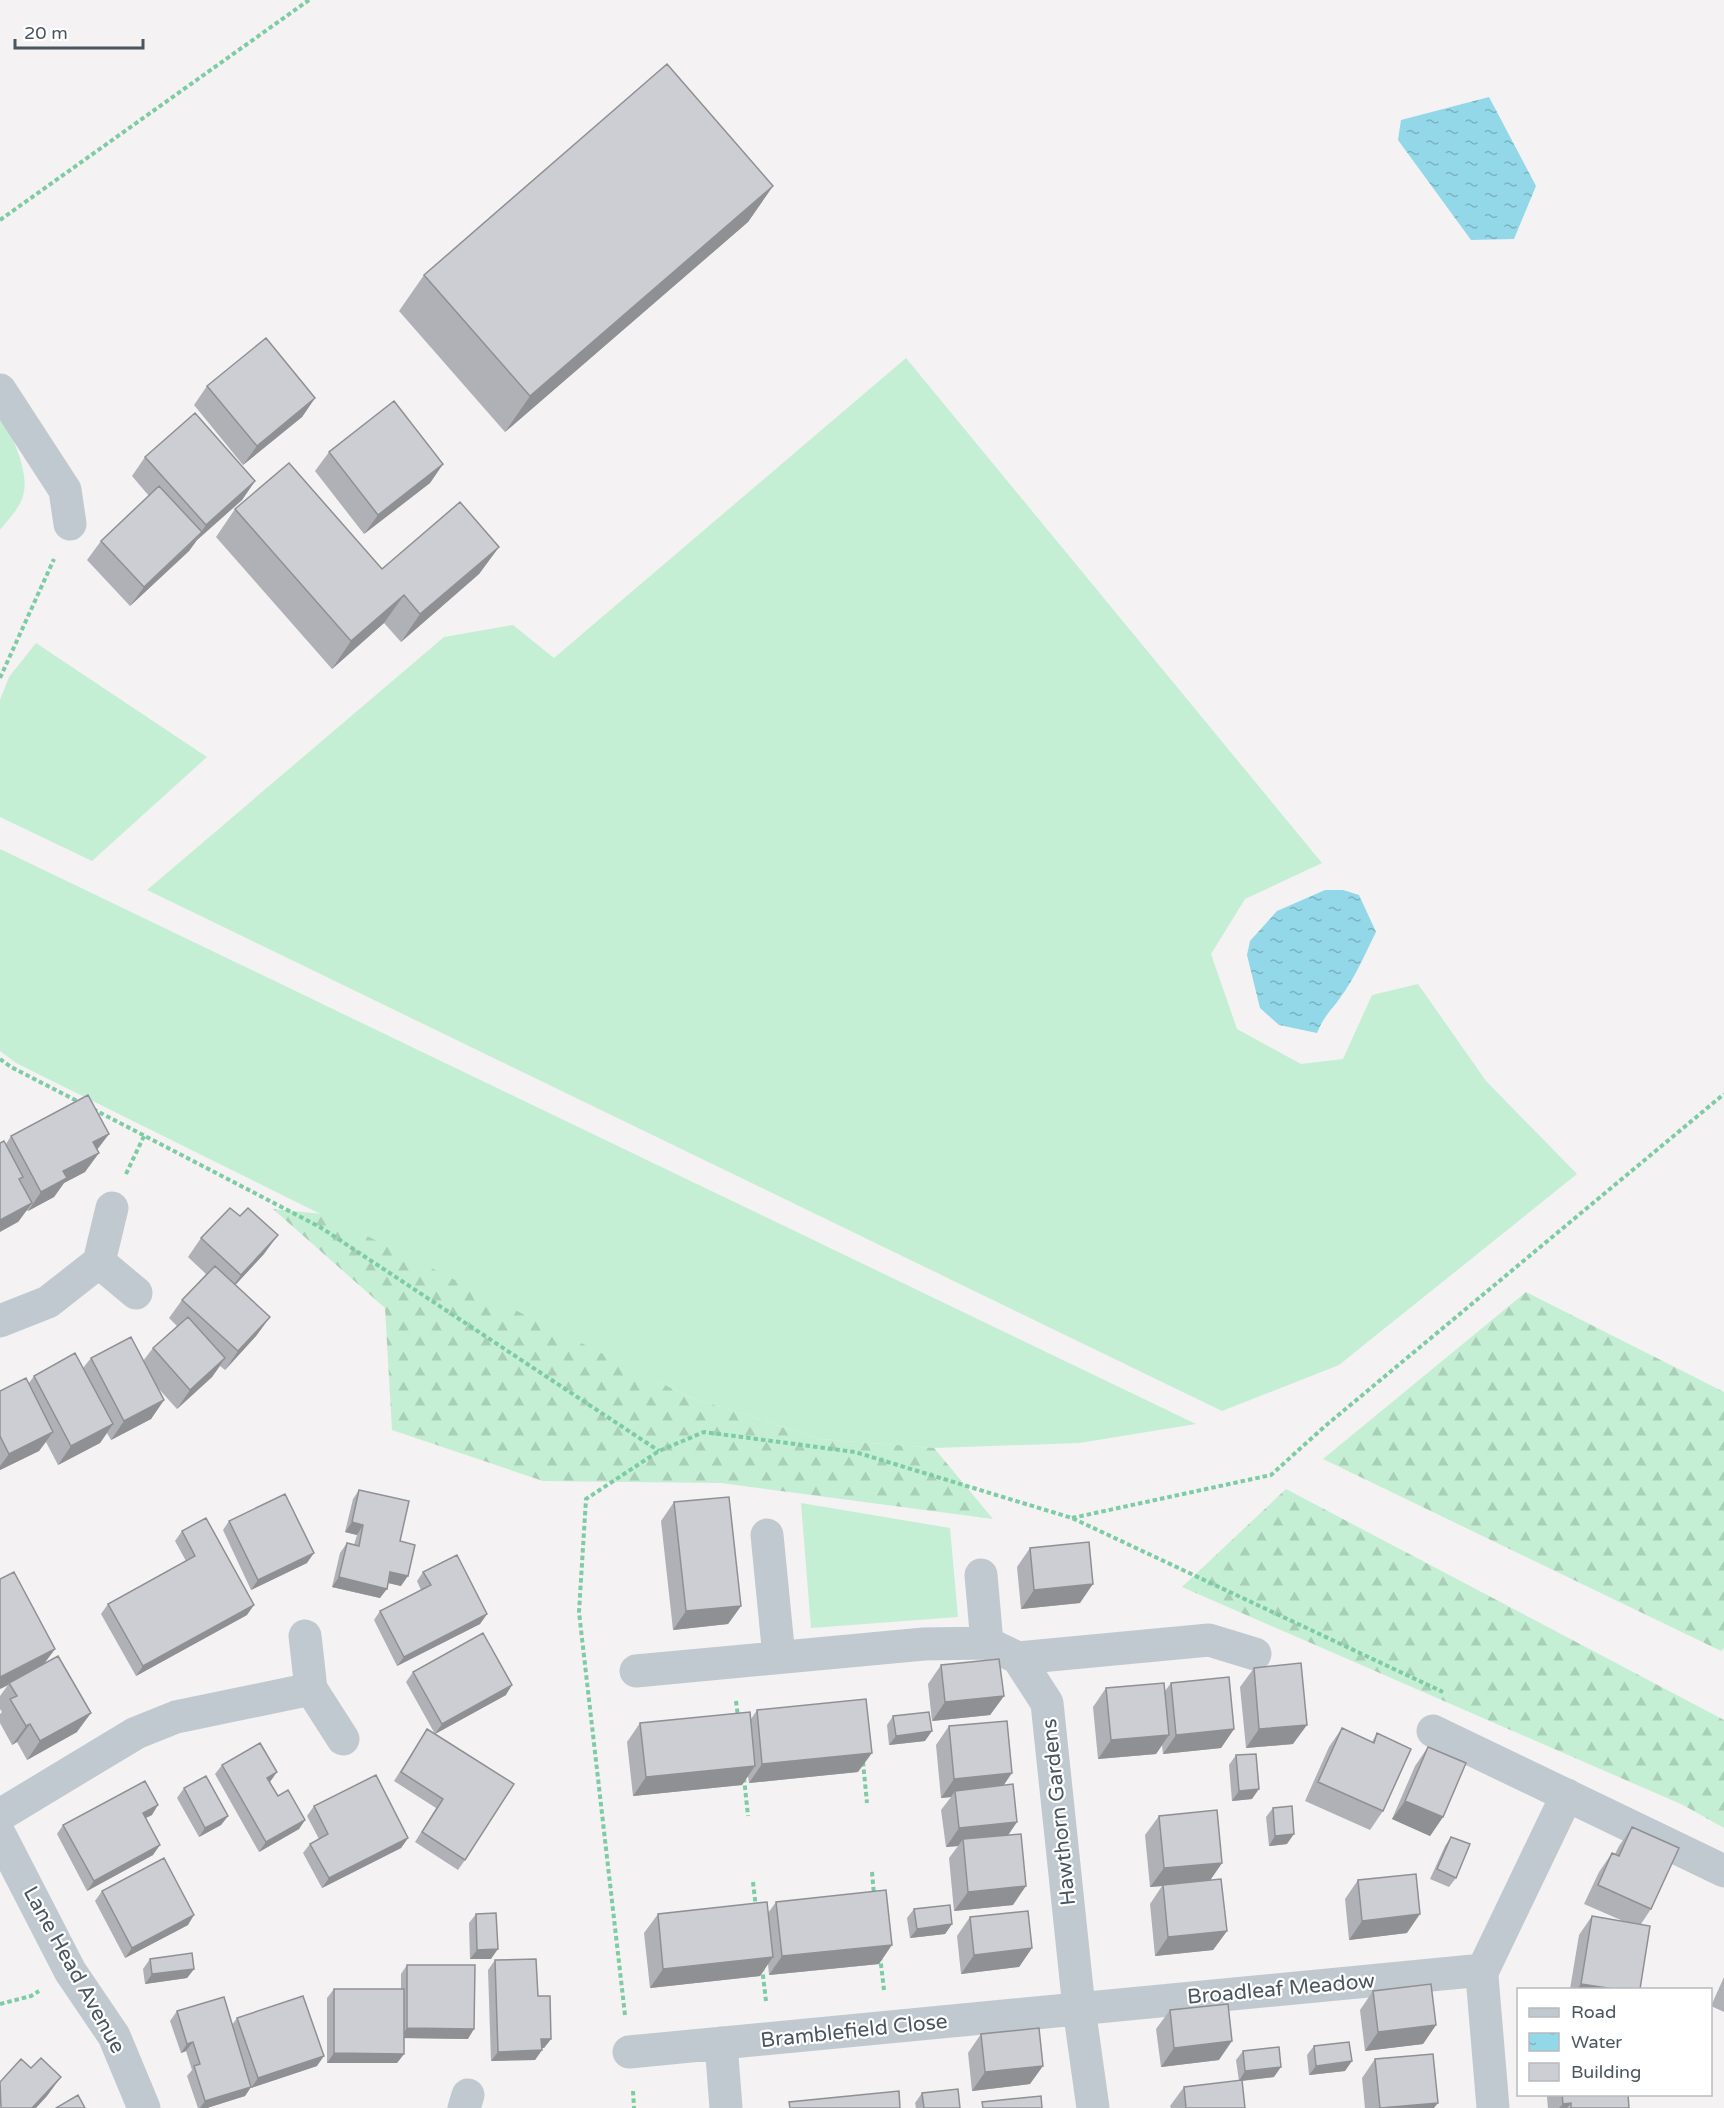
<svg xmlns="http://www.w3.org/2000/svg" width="1724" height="2108" font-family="'Varela Round',sans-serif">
	<defs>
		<pattern id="forest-firs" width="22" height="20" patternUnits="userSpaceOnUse" patternTransform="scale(1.5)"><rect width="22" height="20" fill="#c4efd4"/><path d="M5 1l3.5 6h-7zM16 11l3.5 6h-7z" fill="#aacfb8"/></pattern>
		<pattern id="water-ripples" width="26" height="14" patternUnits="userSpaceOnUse" patternTransform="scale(1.5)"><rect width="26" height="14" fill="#93d8e9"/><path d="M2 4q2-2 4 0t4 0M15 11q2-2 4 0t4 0" fill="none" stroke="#7ab2c0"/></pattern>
	</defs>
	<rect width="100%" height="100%" fill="#f4f2f2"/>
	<path fill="#c4efd4" d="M906 358 1322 863 1245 899 1211 954 1237 1029 1301 1064 1343 1059 1372 995 1418 984 1486 1081 1577 1174 1339 1365 1222 1411 147 890 444 637 513 625 554 658Z
		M0 413C11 435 32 474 22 499 18 510 7 521 0 530Z
		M36 643 207 757 92 861 0 817V700L9 677Z
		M0 849 1196 1424 1079 1443 934 1448 819 1439 687 1396 16 1063 0 1051Z
		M801 1503 950 1528 958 1617 811 1628Z"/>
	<path fill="url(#forest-firs)" d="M273 1209 323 1214 687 1396 819 1439 934 1448 993 1519 721 1483 543 1481 392 1430 385 1308Z
		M1526 1292 1724 1392V1648L1721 1651 1323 1459Z
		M1286 1489 1724 1720V1828L1683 1805 1182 1587Z"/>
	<path fill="url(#water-ripples)" d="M1489 97 1536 186 1514 239 1471 240 1398 140 1401 120Z
		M1325 890H1343L1359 895 1376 932C1365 954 1355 978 1340 998 1330 1012 1324 1016 1317 1033L1279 1025 1260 1008 1247 955 1250 941 1277 911Z"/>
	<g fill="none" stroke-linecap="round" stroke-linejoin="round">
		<path stroke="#7dcca4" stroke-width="4" stroke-dasharray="4.5 3" stroke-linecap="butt" d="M0 220 309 0
			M0 678 54 559
			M0 1059 11 1067 81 1103
			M93 1109 320 1227 659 1451
			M126 1174 144 1136
			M1072 1518 1271 1475 1324 1427 1724 1094
			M736 1701 738 1717
			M863 1762 867 1803
			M744 1778 748 1816
			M872 1872 874 1895
			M753 1882 756 1908
			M880 1956 884 1990
			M762 1967 766 2001
			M0 2004 31 1996 39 1991
			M625 2015 579 1612 586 1499 659 1451 704 1432 855 1452 1072 1518 1443 1692
			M633 2091 634 2108"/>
		<path stroke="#c1c9d0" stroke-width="33" d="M0 390 65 490 70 524
			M99 1262 112 1208
			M0 1321 48 1302 99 1262 136 1293
			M767 1535 779 1657
			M981 1575 987 1643
			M305 1636 311 1689
			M1018 1658 1209 1640 1255 1654
			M636 1671 924 1644 987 1643 1018 1658 1047 1703 1079 2008 1093 2108
			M1433 1731 1724 1871
			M0 1815 136 1733 176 1717 311 1689 343 1739
			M0 1835 70 1971 114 2036 144 2108
			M1483 1970 1567 1795
			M721 2043 726 2108
			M629 2052 1483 1970 1482 1976 1493 2108
			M464 2108 468 2095"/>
	</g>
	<path fill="#afb1b6" d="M773 186 748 222 505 432 399 311 424 275Z
		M207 386 315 398 302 417 243 465 194 405Z
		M329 452 443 464 430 483 364 534 315 471Z
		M145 457 255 481 242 500 197 540 189 551 130 606 87 560 101 541 149 496 132 476Z
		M235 509 382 569 499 547 479 574 401 642 384 623 332 669 216 537Z
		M109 1134 97 1150 85 1172 64 1183 54 1197 28 1211 27 1210 18 1222 6 1144 11 1136Z
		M201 1238 264 1254 235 1285 270 1317 256 1336 225 1370 220 1366 212 1377 177 1409 157 1387 164 1400 151 1419 111 1440 107 1433 100 1443 58 1465 46 1442 39 1451 0 1470V1391L29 1383 34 1376 83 1368 91 1358 143 1361 153 1348 177 1326 169 1318 182 1300 206 1274 188 1257Z
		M359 1490 400 1541 401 1586 388 1583 380 1598 332 1587 340 1553 347 1543 354 1545 357 1535 345 1532 353 1499Z
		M674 1502 741 1606 728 1624 673 1630 661 1521Z
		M229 1521 307 1563 251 1590 223 1530Z
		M182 1531 247 1615 136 1676 101 1614 108 1604 186 1561 175 1541Z
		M1030 1548 1080 1603 1021 1609 1017 1567Z
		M423 1572 487 1614 480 1624 397 1666 374 1620 380 1611 421 1590 417 1581Z
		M55 1649 44 1663 77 1732 27 1760 17 1742 12 1745 0 1723V1714L2 1712 0 1709V1696L8 1685 0 1689Z
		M941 1665 1004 1696 990 1715 932 1721 928 1684Z
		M1254 1668 1293 1744 1246 1748 1240 1687Z
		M413 1672 506 1695 435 1734 406 1682Z
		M1171 1683 1234 1729 1221 1748 1163 1754 1162 1745 1156 1754 1098 1759 1093 1707 1106 1688 1165 1691Z
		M757 1710 858 1772 749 1783 748 1776 742 1785 633 1796 627 1742 640 1723 751 1719Z
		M893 1716 925 1741 889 1745 887 1725Z
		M949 1726 1003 1785 1017 1822 1008 1835 1013 1905 954 1911 949 1858 958 1846 946 1847 941 1810 951 1797 941 1798 936 1745Z
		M1342 1728 1372 1742 1377 1733 1383 1811 1370 1830 1305 1801 1329 1747Z
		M427 1729 465 1860 458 1870 415 1842 436 1808 394 1781Z
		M1428 1747 1443 1817 1430 1836 1392 1819 1415 1766Z
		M1236 1755 1252 1799 1232 1801 1229 1765Z
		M222 1765 270 1782 278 1796 305 1820 299 1829 259 1852 215 1774Z
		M184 1788 228 1816 221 1825 199 1837 177 1798Z
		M314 1806 408 1838 401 1848 322 1888 303 1853 310 1844 319 1839 307 1816Z
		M1273 1808 1287 1844 1269 1846 1266 1817Z
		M152 1815 145 1818 153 1855 87 1891 57 1834 63 1825Z
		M1159 1816 1222 1863 1210 1880 1227 1931 1213 1950 1155 1956 1150 1904 1162 1886 1150 1887 1145 1835Z
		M1632 1827 1651 1909 1641 1924 1640 1989H1570L1579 1935 1592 1916 1623 1921 1584 1904 1599 1872 1612 1853 1615 1854 1619 1846Z
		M1451 1837 1456 1878 1449 1887 1430 1879 1445 1846Z
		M1358 1880 1407 1933 1349 1940 1345 1899Z
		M102 1891 188 1925 125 1958 95 1901Z
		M776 1902 879 1964 769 1975 768 1964 760 1976 650 1988 644 1933 658 1914 768 1913Z
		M914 1909 952 1924 945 1934 910 1938 907 1918Z
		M476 1914 491 1959H470L469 1923Z
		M970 1917 1032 1948 1019 1967 961 1974 957 1936Z
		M150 1959 194 1969 187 1978 145 1984 143 1969Z
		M495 1960 538 1996 551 2039 544 2048H542V2050L535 2060 491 2061 488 1970Z
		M407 1965 468 2039 404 2038V2054L397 2063H327V1998L334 1989H401V1974Z
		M1724 1977V2012L1711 2006Z
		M1373 1991 1436 2025 1423 2044 1365 2051 1360 2010Z
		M1170 2010 1219 2060 1161 2067 1156 2029Z
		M177 2011 232 2025 237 2018 317 2066 251 2088V2087L245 2096 207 2108H198L187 2076 192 2070 186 2051 181 2053 170 2021Z
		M981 2034 1030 2084 972 2091 968 2053Z
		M1314 2046 1345 2071 1309 2075 1307 2055Z
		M1243 2051 1274 2077 1242 2081 1245 2108H1171L1170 2106 1184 2087 1239 2081 1236 2060Z
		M1375 2059 1434 2108H1365L1362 2078Z
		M922 2093 960 2108H916L915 2103Z
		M1549 2094H1628L1629 2108H1548L1547 2097Z"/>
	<path fill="#8f9094" d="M773 186 748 222 505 432 530 396Z
		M315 398 302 417 243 465 257 446Z
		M443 464 430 483 364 534 378 515Z
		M255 481 242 500 197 540 189 551 130 606 144 587 198 537 206 525Z
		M499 547 479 574 401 642 420 614Z
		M404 595 384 623 332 669 351 641Z
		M109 1134 95 1152 93 1142Z
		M99 1153 85 1172 64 1183 54 1197 28 1211 41 1192 63 1171Z
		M32 1203 18 1222 0 1232V1220Z
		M278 1235 264 1254 227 1294 241 1275Z
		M270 1317 256 1336 225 1370 238 1351Z
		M225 1358 212 1377 177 1409 190 1390Z
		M164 1400 151 1419 111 1440 124 1421Z
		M113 1424 100 1443 58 1465 71 1446Z
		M53 1432 39 1451 0 1470V1466L9 1454Z
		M352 1522 363 1525 357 1535 345 1532Z
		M314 1553 307 1563 251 1590 258 1580Z
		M390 1572 408 1576 401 1586 384 1582Z
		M339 1577 387 1589 380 1598 332 1587Z
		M1093 1584 1080 1603 1021 1609 1034 1590Z
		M254 1605 247 1615 136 1676 143 1666Z
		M741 1606 728 1624 673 1630 686 1611Z
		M487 1614 480 1624 397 1666 404 1657Z
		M55 1649 41 1668 9 1683 8 1685 0 1689V1677Z
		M512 1685 506 1695 435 1734 442 1724Z
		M1004 1696 990 1715 932 1721 945 1702Z
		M91 1713 77 1732 27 1760 40 1741Z
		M30 1724 17 1742 12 1745 26 1726Z
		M1307 1725 1293 1744 1246 1748 1259 1729Z
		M1234 1729 1221 1748 1163 1754 1176 1735Z
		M932 1731 925 1741 889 1745 896 1736Z
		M1169 1735 1156 1754 1098 1759 1111 1740Z
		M872 1753 858 1772 749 1783 762 1764Z
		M755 1766 742 1785 633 1796 646 1777Z
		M277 1772 270 1782 261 1788 267 1778Z
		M1012 1773 999 1792 955 1791 951 1797 941 1798 954 1779Z
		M1259 1789 1252 1799 1232 1801 1239 1791Z
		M1405 1801 1443 1817 1430 1836 1392 1819Z
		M158 1805 152 1815 136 1823 143 1813Z
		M228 1816 221 1825 199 1837 205 1828Z
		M305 1820 299 1829 259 1852 266 1842Z
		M1017 1822 1004 1841 963 1839 958 1846 946 1847 959 1828Z
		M1294 1834 1287 1844 1269 1846 1275 1836Z
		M408 1838 401 1848 322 1888 329 1878Z
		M160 1845 153 1855 87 1891 94 1881Z
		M1222 1863 1209 1882 1163 1885 1162 1886 1150 1887 1164 1868Z
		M1026 1886 1013 1905 954 1911 968 1892Z
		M1420 1914 1407 1933 1349 1940 1362 1921Z
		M194 1915 188 1925 125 1958 132 1948Z
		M952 1924 945 1934 910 1938 917 1929Z
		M1227 1931 1213 1950 1155 1956 1168 1937Z
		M892 1945 879 1964 769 1975 782 1956Z
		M1032 1948 1019 1967 961 1974 974 1955Z
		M498 1949 491 1959H470L477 1950Z
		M773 1957 760 1976 650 1988 663 1969Z
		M194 1969 187 1978 145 1984 152 1974Z
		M1581 1984 1614 1989H1577Z
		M1436 2025 1423 2044 1365 2051 1378 2032Z
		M407 2028 474 2029 468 2039 400 2038Z
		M541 2039H551L544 2048H535Z
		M1232 2041 1219 2060 1161 2067 1174 2048Z
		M193 2042 186 2051 181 2053 187 2044Z
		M542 2050 535 2060 491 2061 498 2052Z
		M334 2053 404 2054 397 2063H327Z
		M324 2056 317 2066 251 2088 258 2078Z
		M1352 2061 1345 2071 1309 2075 1316 2066Z
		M1043 2066 1030 2084 972 2091 985 2072Z
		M1281 2067 1274 2077 1239 2081 1245 2071Z
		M61 2077 47 2096 36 2108H32Z
		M251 2087 245 2096 207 2108H200L205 2101Z
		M1438 2103 1434 2108H1386Z
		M1571 2103 1567 2108H1559L1563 2104Z"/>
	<path fill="#ccced4" stroke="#8f9094" stroke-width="1.5" d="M667 64 773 186 530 396 424 275Z
		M266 338 315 398 257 446 207 386Z
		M394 401 443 464 378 515 329 452Z
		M195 413 255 481 206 525 145 457Z
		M289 463 382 569 460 502 499 547 420 614 404 595 351 641 235 509Z
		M159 486 202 532 144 587 101 541Z
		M88 1095 109 1134 93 1142 99 1153 63 1171 67 1178 41 1192 11 1136Z
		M4 1141 23 1177 19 1179 32 1203 0 1220V1143Z
		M230 1208 240 1216 248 1208 278 1235 241 1275 201 1238Z
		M215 1266 270 1317 238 1351 182 1300Z
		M188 1317 225 1358 190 1390 153 1348Z
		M131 1337 164 1400 124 1421 91 1358Z
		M75 1353 113 1424 71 1446 34 1376Z
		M26 1378 53 1432 9 1454 0 1436V1391Z
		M359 1490 409 1501 400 1541 415 1545 408 1576 390 1572 387 1589 339 1577 347 1543 359 1546 363 1525 352 1522Z
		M285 1494 314 1553 258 1580 229 1521Z
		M729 1497 741 1606 686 1611 674 1502Z
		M206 1518 254 1605 143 1666 108 1604 195 1556 182 1531Z
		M1089 1542 1093 1584 1034 1590 1030 1548Z
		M457 1555 487 1614 404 1657 380 1611 431 1585 423 1572Z
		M14 1572 55 1649 0 1677V1579Z
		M483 1633 512 1685 442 1724 413 1672Z
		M58 1656 91 1713 40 1741 30 1724 26 1726 10 1699 17 1696 9 1683Z
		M999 1659 1004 1696 945 1702 941 1665Z
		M1301 1663 1307 1725 1259 1729 1254 1668Z
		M1229 1677 1234 1729 1176 1735 1171 1683Z
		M1164 1683 1169 1735 1111 1740 1106 1688Z
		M866 1699 872 1753 762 1764 757 1710Z
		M750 1712 755 1766 646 1777 640 1723Z
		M929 1712 932 1731 896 1736 893 1716Z
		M1007 1721 1012 1773 954 1779 949 1726Z
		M1342 1728 1374 1743 1377 1733 1411 1749 1383 1811 1318 1782Z
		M427 1729 514 1784 465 1860 422 1832 443 1799 401 1772Z
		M260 1743 277 1772 267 1778 278 1796 288 1790 305 1820 266 1842 222 1765Z
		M1428 1747 1466 1763 1443 1817 1405 1801Z
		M1256 1754 1259 1789 1239 1791 1236 1755Z
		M376 1775 408 1838 329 1878 310 1844 328 1834 314 1806Z
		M206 1776 228 1816 205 1828 184 1788Z
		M145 1781 158 1805 143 1813 160 1845 94 1881 63 1825Z
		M1013 1784 1017 1822 959 1828 955 1791Z
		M1292 1806 1294 1834 1275 1836 1273 1808Z
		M1217 1810 1222 1863 1164 1868 1159 1816Z
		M1632 1827 1679 1848 1651 1909 1598 1885 1612 1853 1619 1856Z
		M1021 1834 1026 1886 968 1892 963 1839Z
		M1451 1837 1470 1844 1456 1878 1437 1869Z
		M164 1858 194 1915 132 1948 102 1891Z
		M1416 1874 1420 1914 1362 1921 1358 1880Z
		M1221 1879 1227 1931 1168 1937 1163 1885Z
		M886 1890 892 1945 782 1956 776 1902Z
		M767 1902 773 1957 663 1969 658 1914Z
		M950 1905 952 1924 917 1929 914 1909Z
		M1028 1911 1032 1948 974 1955 970 1917Z
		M496 1913 498 1949 477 1950 476 1914Z
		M1592 1916 1650 1926 1640 1989H1614L1581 1984Z
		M192 1953 194 1969 152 1974 150 1959Z
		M536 1959 538 1996H550L551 2039H541L542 2050 498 2052 495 1960Z
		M407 1965H475L474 2029 407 2028Z
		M1431 1984 1436 2025 1378 2032 1373 1991Z
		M334 1989H404V2054L334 2053Z
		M303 1996 324 2056 258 2078 237 2018Z
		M224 1997 251 2087 205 2101 194 2066 200 2064 193 2042 187 2044 177 2011Z
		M1228 2004 1232 2041 1174 2048 1170 2010Z
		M1039 2028 1043 2066 985 2072 981 2034Z
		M1349 2042 1352 2061 1316 2066 1314 2046Z
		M1279 2047 1281 2067 1245 2071 1243 2051Z
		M1433 2054 1438 2103 1380 2108 1375 2059Z
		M41 2058 61 2077 32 2108H1L0 2082 21 2059 31 2068Z
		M1242 2080 1245 2108H1186L1184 2087Z
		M958 2089 960 2108H924L922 2093Z
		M899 2091 900 2108H790L789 2102Z
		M1562 2094H1628L1629 2108H1571V2103L1563 2104Z
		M78 2095 85 2108H56Z
		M1041 2096 1042 2108H983L982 2102Z"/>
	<g text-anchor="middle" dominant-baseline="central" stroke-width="4.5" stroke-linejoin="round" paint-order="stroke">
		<g font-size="21" fill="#4a555f" stroke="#fff">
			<text transform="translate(1059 1812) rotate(-96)">Hawthorn Gardens</text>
			<text transform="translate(74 1970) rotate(61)">Lane Head Avenue</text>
			<text transform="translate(1281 1989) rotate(-5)">Broadleaf Meadow</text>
			<text transform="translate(854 2031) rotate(-6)">Bramblefield Close</text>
		</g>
	</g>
	<rect x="1517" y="1988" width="195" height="108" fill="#ffffff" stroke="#b7bbbf" stroke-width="1.5"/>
	<rect x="1529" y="2008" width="30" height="9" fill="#c1c9d0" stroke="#b7bbbf" stroke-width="1.5"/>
	<text x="1571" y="2018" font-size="18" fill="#4a555f">Road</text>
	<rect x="1529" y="2033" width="30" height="18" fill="url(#water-ripples)" stroke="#b7bbbf" stroke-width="1.5"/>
	<text x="1571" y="2048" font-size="18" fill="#4a555f">Water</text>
	<rect x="1529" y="2063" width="30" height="18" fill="#ccced4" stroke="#b7bbbf" stroke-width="1.5"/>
	<text x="1571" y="2078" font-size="18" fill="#4a555f">Building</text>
	<path d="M15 39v9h128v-9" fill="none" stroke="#4a555f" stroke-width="3"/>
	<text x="24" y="39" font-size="18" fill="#4a555f" stroke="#ffffff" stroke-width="4.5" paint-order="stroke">20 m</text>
</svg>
